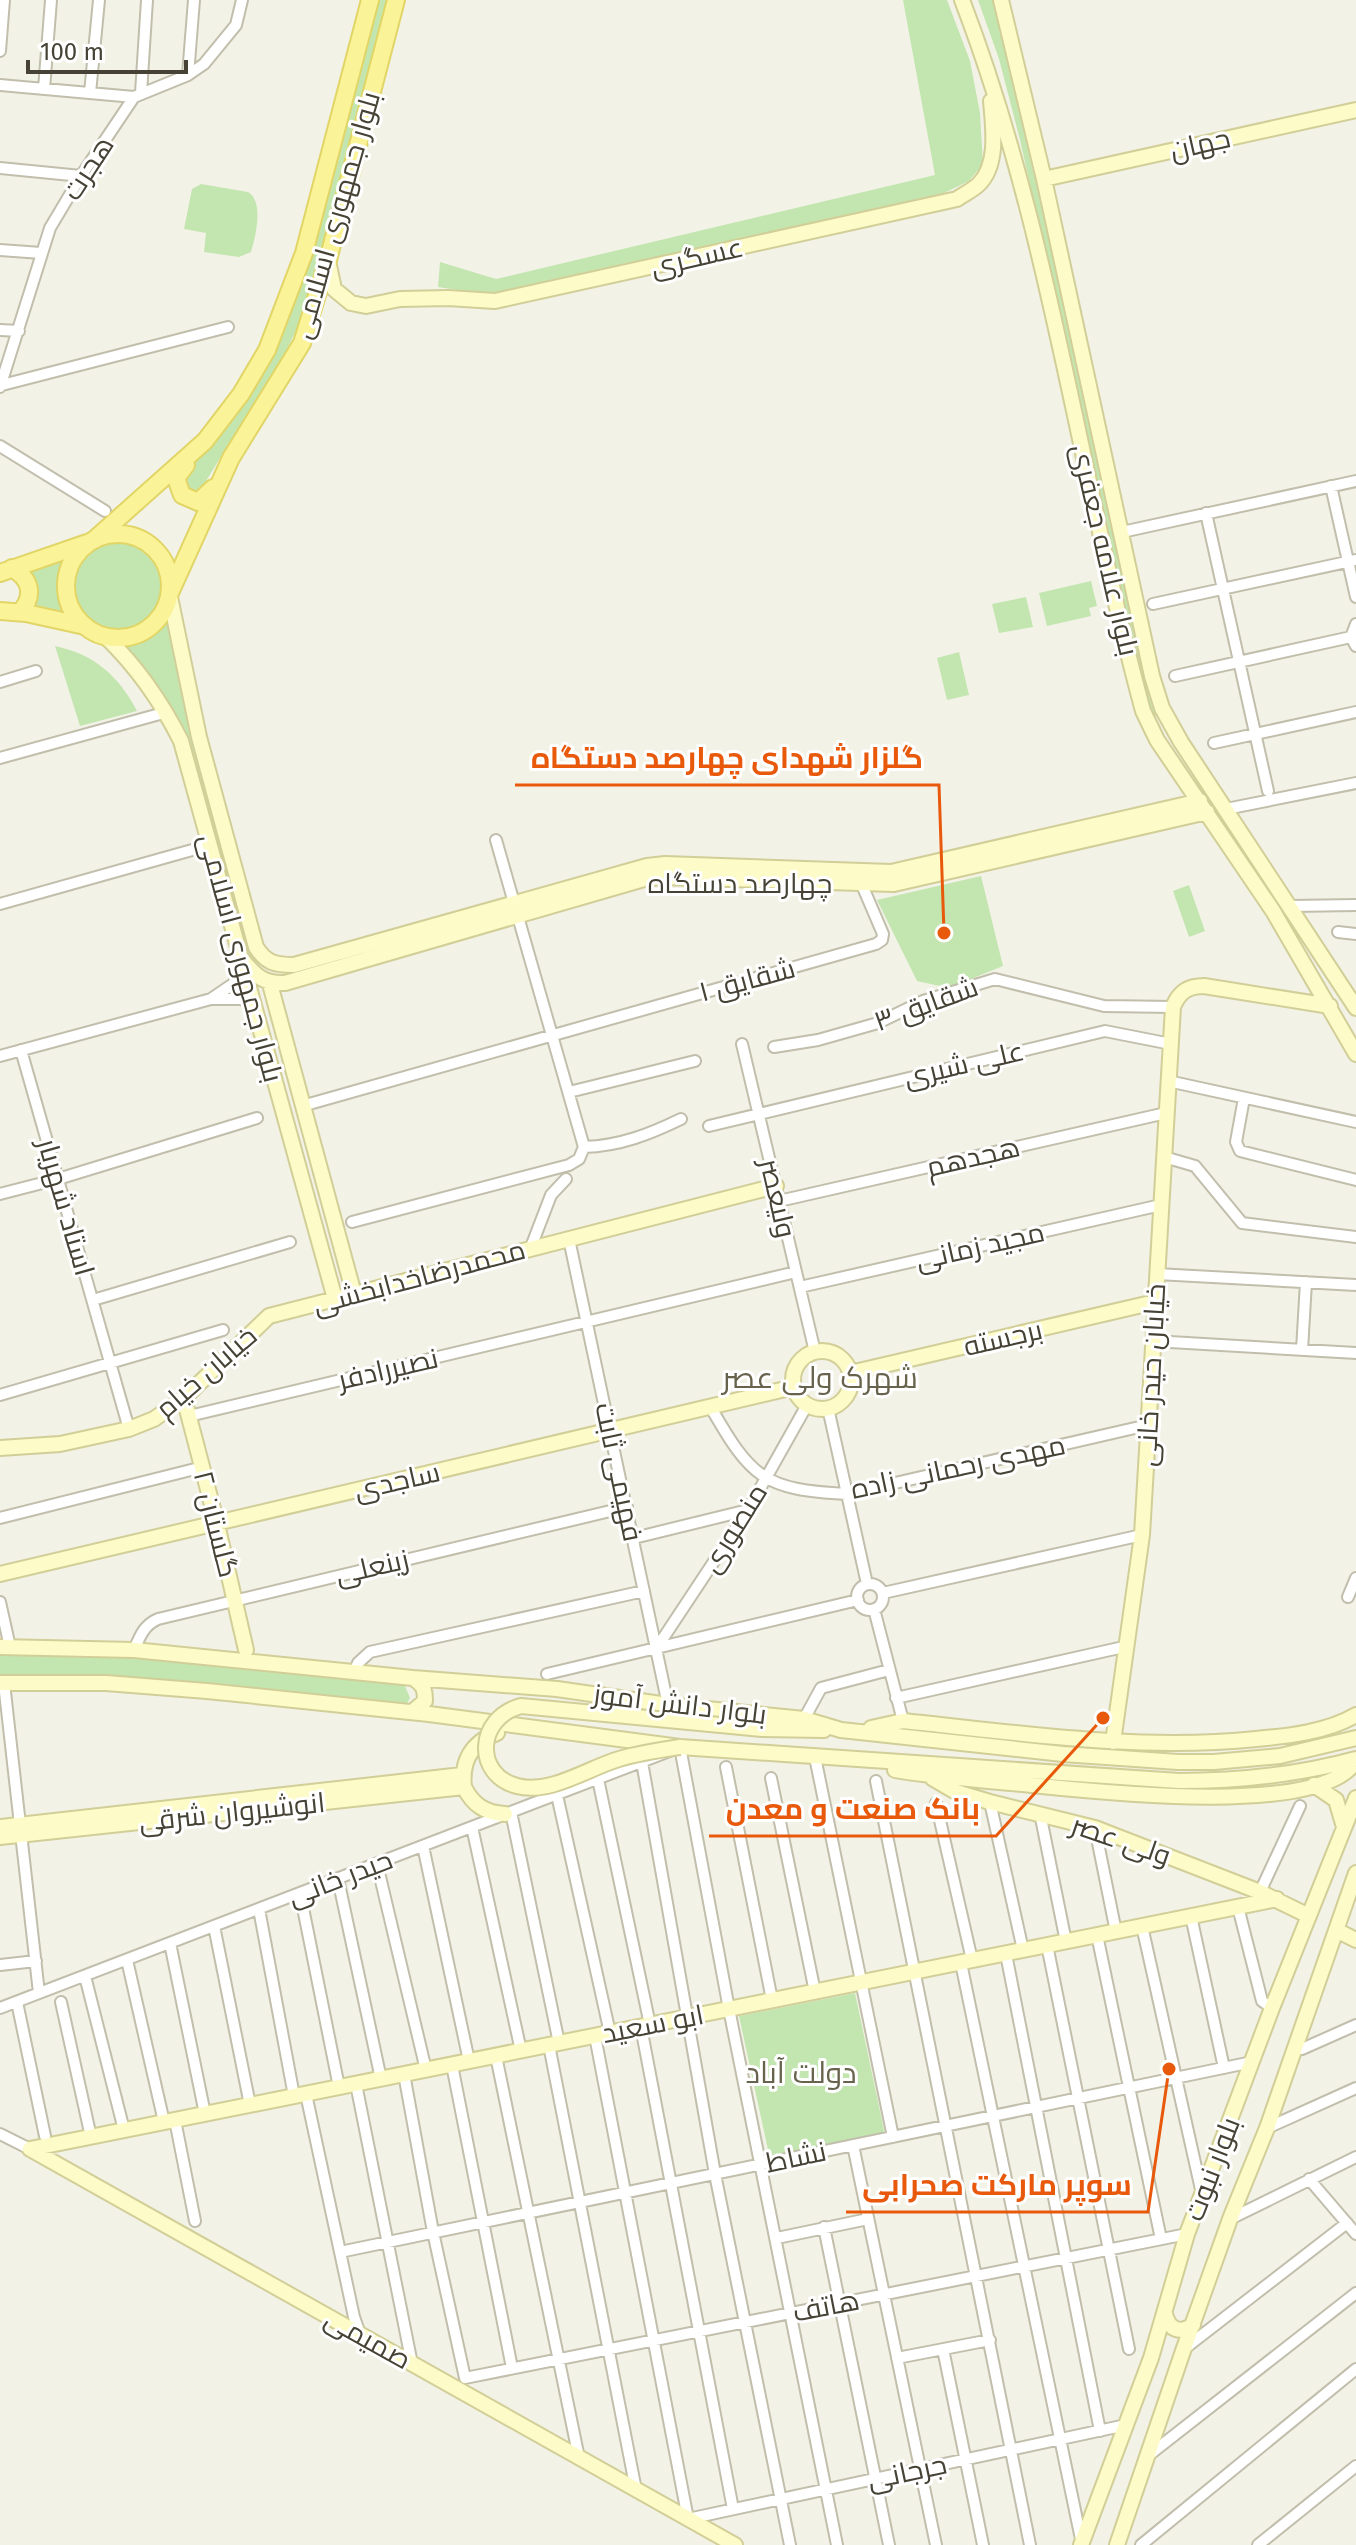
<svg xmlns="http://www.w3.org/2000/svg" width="1356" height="2545" font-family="'Fira Sans',Cairo,sans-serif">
	<rect width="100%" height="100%" fill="#f3f2e7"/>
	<path fill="#c3e6b0" d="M377 0H390L317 270 300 323 257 408 225 450 203 486 193 493 186 483 189 471 272 355 312 257Z
		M903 0H947L970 61 980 113 983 164 969 181 944 193 490 295 438 287 440 262 496 279 935 175Z
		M978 0H994L1158 715 1153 717 1140 672 1020 140 999 59Z
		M201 184 248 192C264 201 256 236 251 252L239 257 204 252 206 233 184 229 192 189Z
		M75 586a43 43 0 1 1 86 0a43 43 0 1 1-86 0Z
		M68 558C58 581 62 598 74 620L27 610 26 567Z
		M1091 581 1097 606 1089 608 1091 616 1047 626 1039 593Z
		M1026 597 1033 627 999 633 992 604Z
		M168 611 254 955 252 968 244 957 186 740 117 643C141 642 156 630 168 611Z
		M55 646C94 654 119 676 137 711L80 726Z
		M959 652 969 695 947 700 937 658Z
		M981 876 1003 966 949 988 917 981 877 900Z
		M1189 885 1205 931 1189 937 1173 891Z
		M0 1654 150 1656 405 1686 410 1698 406 1705 105 1677 0 1675Z
		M855 1993 885 2135 770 2159 739 2016Z"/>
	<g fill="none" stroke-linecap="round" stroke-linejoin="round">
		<g stroke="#c1beac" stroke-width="14">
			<path id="street" d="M0 51 4 0
				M188 75 194 0
				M0 85 134 97
				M44 89 51 0
				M90 93 99 0
				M141 93 147 0
				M0 168 81 176
				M0 250 41 253
				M0 330 19 331
				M2 385 228 327
				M0 387 50 228 81 176 134 97 188 75 204 64 236 25 242 0
				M0 446 105 511
				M1331 486 1356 597
				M1206 513 1268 791
				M1122 532 1356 481
				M1153 604 1356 560
				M1356 624 1351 637 1356 646
				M1175 676 1351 637
				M0 682 36 671
				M1214 743 1356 712
				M0 758 167 712
				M1226 809 1356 783
				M0 904 210 845
				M1290 906 1356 905
				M1338 932 1356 934
				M243 965 233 984 211 999H242L254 1007
				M742 1044 815 1352
				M774 1047 818 1040 878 1023 923 1001 995 979 1104 1006 1173 1007
				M21 1050 129 1429
				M0 1056 211 999
				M1168 1081 1356 1122
				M569 1092 695 1061
				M1244 1098 1236 1142 1240 1151 1356 1180
				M302 1106 876 944 882 940 883 934 859 878
				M709 1126 1105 1031 1171 1044
				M584 1147C620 1146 650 1134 681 1119
				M1164 1157 1195 1166 1242 1223 1356 1237
				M0 1194 58 1179 257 1118
				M779 1201 1166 1113
				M352 1222 569 1165 579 1159 584 1147 496 840
				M569 1239 668 1705
				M531 1247 551 1195 566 1179
				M1157 1274 1356 1285
				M800 1287 1161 1205
				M93 1300 290 1242
				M1153 1341 1356 1353
				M1302 1350 1306 1282
				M0 1395 223 1330
				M710 1406C751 1478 764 1490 847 1494L1148 1425
				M828 1408 867 1584
				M189 1416 796 1272
				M0 1518 203 1467
				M634 1538 748 1510
				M857 1597a13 13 0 1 1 26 0a13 13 0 1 1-26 0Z
				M883 1593 1142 1535
				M1348 1597 1356 1578
				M0 1602 10 1647
				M874 1609 903 1721
				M656 1649 748 1510 807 1405
				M134 1650C140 1636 144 1625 158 1619L627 1507
				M354 1672 358 1663 370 1652 644 1591
				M547 1674 858 1600
				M4 1683 39 1993
				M896 1698 1128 1646
				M804 1719 821 1688 889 1670
				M815 1757 893 2137
				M642 1762 715 2174 790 2545
				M726 1767 772 2000
				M771 1778 815 1992
				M598 1779 650 2025
				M876 1781 1030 2545
				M557 1795 610 2033
				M990 1802 1023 1950
				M936 1803 972 1960
				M511 1812 559 2043
				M1040 1813 1066 1942
				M472 1827 521 2051
				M1095 1828 1116 1932
				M423 1846 469 2061
				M377 1864 426 2070
				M338 1879 381 2079
				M1260 1892 1300 1806
				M300 1893 339 2087
				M1238 1907 1262 2001 1272 2008
				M259 1909 294 2096
				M1191 1916 1224 2068
				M214 1926 250 2105
				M1142 1926 1202 2194
				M1097 1935 1161 2239
				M170 1943 205 2114
				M1047 1945 1129 2349
				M1006 1954 1100 2431
				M127 1960 164 2122
				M961 1963 1082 2544
				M0 1965 36 1961
				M85 1976 124 2130
				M17 2002 45 2136
				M61 2002 91 2137
				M0 2008 680 1747 729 2009 837 2545
				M641 2027 733 2509
				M595 2036 688 2519 1126 2425
				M549 2045 636 2490
				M1302 2049 1356 2025
				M496 2056 579 2458
				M452 2065 512 2368
				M404 2074 433 2232 465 2378
				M356 2084 412 2364
				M306 2094 354 2317 360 2334
				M175 2120 195 2221
				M1267 2128 1356 2088
				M0 2134 30 2149
				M853 2145 936 2545
				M1309 2179 1356 2234
				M1230 2219 1356 2157
				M824 2227 889 2545
				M777 2238 868 2219
				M340 2252 1252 2062
				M943 2349 983 2545
				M1184 2349 1347 2223
				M897 2358 990 2340
				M465 2378 1187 2234
				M1149 2455 1356 2293
				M1141 2545 1356 2369
				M1258 2545 1356 2466"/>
		</g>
		<g stroke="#d2ce98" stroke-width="18">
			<path id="secondary" d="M962 0C1050 229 1079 475 1143 711L1157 740 1273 911 1356 1054
				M1001 0 1044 179 1152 676 1162 708 1181 742 1356 1008
				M1044 179 1356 110
				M328 261 334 289 351 303 366 306 400 299 448 298 495 301 957 199C964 194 973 190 979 184 999 164 993 126 991 101
				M170 597 199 737 256 947C266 963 275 965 294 965L647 866 665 864 891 872 1200 801
				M106 637C138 668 161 701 181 741L335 1299
				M242 959C255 976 264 984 285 983L644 879 660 877 894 884 1207 812
				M270 984 354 1294
				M793 1380a29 29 0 1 1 58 0a29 29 0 1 1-58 0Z
				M850 1373 1155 1302
				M184 1398 217 1524 246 1650
				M0 1448 60 1444 129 1429 154 1419 184 1398 269 1316 776 1186
				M0 1574 794 1387
				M0 1647 134 1650 413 1678 557 1689 668 1705 804 1719 841 1730 1063 1754 1178 1762H1214L1280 1756 1356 1738
				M0 1683H106L207 1691 429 1714 680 1747 1179 1781C1240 1781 1297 1775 1356 1759
				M412 1712 425 1701C425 1688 423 1685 413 1678
				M871 1728 903 1721C1020 1733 1138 1751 1256 1739 1289 1736 1327 1732 1356 1715
				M762 1729 824 1730
				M497 1733C472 1742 461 1761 464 1787 473 1805 485 1813 505 1814
				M1113 1742 1142 1535 1173 1007C1179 992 1188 986 1204 986L1330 1006
				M895 1770C933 1777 972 1779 1011 1783 1073 1789 1325 1821 1356 1760
				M932 1778 956 1792 990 1802 1095 1828 1260 1892 1309 1916
				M1314 1785 1336 1800 1344 1827
				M0 1827 462 1775
				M0 1837 464 1787
				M1336 1930 1356 1940
				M30 2149 1277 1899
				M30 2149 735 2545
				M1165 2314C1169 2330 1180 2334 1193 2325
				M1081 2545 1151 2358 1187 2234 1272 2008 1356 1798
				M1117 2545 1183 2351 1230 2219 1267 2128 1356 1873"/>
		</g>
		<g stroke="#e1d567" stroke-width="20">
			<path id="primary" d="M186 465 176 478 182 495 198 502 213 488
				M66 586a52 52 0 1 1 104 0a52 52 0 1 1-104 0Z
				M95 539 205 441 241 394 267 350 304 253 370 0
				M12 568C31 579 35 596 20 612
				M0 573 87 543
				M170 593 231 458 302 343 328 260 396 0
				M0 611 26 613 85 626"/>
		</g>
		<use href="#street" stroke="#fff" stroke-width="10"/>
		<use href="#secondary" stroke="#fdfbc7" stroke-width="14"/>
		<use href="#primary" stroke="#fbf397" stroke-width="16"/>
		<g stroke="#d2ce98" stroke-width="18" stroke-linecap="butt">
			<path id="secondary-bridge" d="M680 1747C660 1750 639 1753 619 1759 588 1768 550 1795 517 1786 474 1775 476 1718 521 1706L762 1729"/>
		</g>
		<use href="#secondary-bridge" stroke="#fdfbc7" stroke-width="14"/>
	</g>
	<g text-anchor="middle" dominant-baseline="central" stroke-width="6" stroke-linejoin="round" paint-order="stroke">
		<g font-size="28" fill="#464336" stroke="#fff">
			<text transform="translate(1200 144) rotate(-13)">جهان</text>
			<text transform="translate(88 168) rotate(-57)">هجرت</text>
			<text transform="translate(336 215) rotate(-74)">بلوار جمهوری اسلامی</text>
			<text transform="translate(697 257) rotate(-13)">عسگری</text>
			<text transform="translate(1105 550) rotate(77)">بلوار علامه جعفری</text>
			<text x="740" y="883">چهارصد دستگاه</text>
			<text transform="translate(241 958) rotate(75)">بلوار جمهوری اسلامی</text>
			<text transform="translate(747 980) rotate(-15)">شقایق ۱</text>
			<text transform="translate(926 1004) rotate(-20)">شقایق ۳</text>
			<text transform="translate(964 1064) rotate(-13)">علی شیری</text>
			<text transform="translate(973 1157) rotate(-13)">هجدهم</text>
			<text transform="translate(778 1198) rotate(77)">ولیعصر</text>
			<text transform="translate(66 1207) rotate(74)">استاد شهریار</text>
			<text transform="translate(980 1246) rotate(-13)">مجید زمانی</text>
			<text transform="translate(419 1277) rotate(-15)">محمدرضاخدابخشی</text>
			<text transform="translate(1003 1338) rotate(-13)">برجسته</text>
			<text transform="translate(388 1369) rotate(-13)">نصیررادفر</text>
			<text transform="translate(206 1372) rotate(-41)">خیابان خیام</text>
			<text transform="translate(1151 1375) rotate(-87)">خیابان حیدر خانی</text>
			<text transform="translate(958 1467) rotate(-12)">مهدی رحمانی زاده</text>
			<text transform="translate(619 1472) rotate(78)">فهیمی ثابت</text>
			<text transform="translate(397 1481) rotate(-13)">ساجدی</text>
			<text transform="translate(216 1524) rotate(76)">گلستان ۲</text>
			<text transform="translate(734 1528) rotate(-58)">منصوری</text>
			<text transform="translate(372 1567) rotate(-13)">زینعلی</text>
			<text transform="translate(680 1704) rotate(7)">بلوار دانش آموز</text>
			<text transform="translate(232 1812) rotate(-6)">انوشیروان شرقی</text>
			<text transform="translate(1121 1840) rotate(19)">ولی عصر</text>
			<text transform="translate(340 1878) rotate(-21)">حیدر خانی</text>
			<text transform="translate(653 2024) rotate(-11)">ابو سعید</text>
			<text transform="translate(796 2157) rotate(-12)">نشاط</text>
			<text transform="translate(1212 2169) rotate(-69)">بلوار نبوت</text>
			<text transform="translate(826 2306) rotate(-11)">هاتف</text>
			<text transform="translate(368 2339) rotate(29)">صمیمی</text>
			<text transform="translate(907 2472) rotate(-12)">جرجانی</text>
		</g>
		<g font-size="30" fill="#68634d" stroke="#fff">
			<text x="820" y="1378">شهرک ولی عصر</text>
			<text x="801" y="2073">دولت آباد</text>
		</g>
	</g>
	<path fill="none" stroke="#e8590c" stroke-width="3" d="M944 933L939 785H515M1103 1718L996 1836H709M1169 2069L1148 2212H846"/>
	<g fill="#e8590c" stroke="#fff" stroke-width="3">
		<circle cx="944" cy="933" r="8"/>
		<circle cx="1103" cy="1718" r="8"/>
		<circle cx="1169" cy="2069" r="8"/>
	</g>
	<g font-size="30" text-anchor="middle" font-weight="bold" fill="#e8590c" stroke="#fff" stroke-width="6" stroke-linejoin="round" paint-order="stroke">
		<text x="727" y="768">گلزار شهدای چهارصد دستگاه</text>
		<text x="853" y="1819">بانک صنعت و معدن</text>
		<text x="997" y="2195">سوپر مارکت صحرابی</text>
	</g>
	<path d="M28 60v12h158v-12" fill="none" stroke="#464336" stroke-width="4"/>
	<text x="40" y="60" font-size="24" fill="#464336" stroke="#ffffff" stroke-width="6" paint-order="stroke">100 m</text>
</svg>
